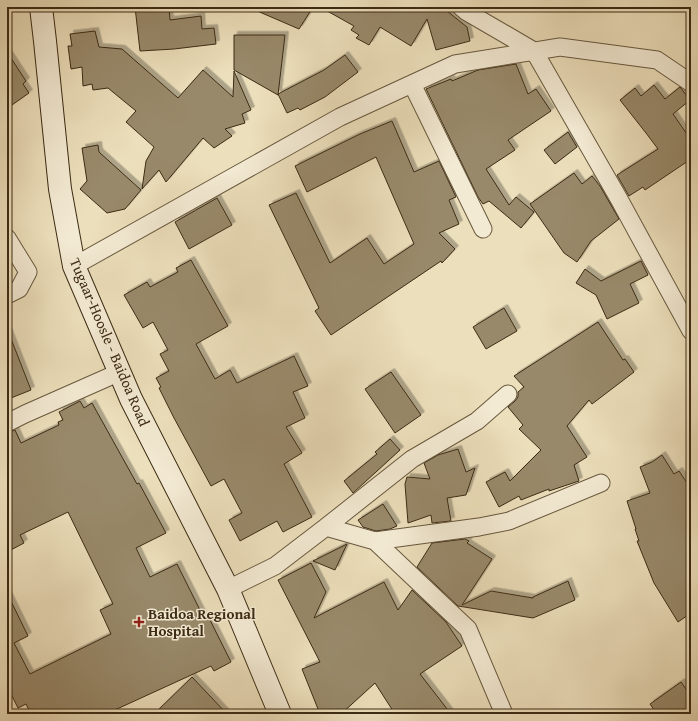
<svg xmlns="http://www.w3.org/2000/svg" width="698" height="721" font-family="'Gentium Book Plus',serif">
	<defs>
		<filter id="shadow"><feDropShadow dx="3.5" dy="-3.5" stdDeviation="0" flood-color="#0004"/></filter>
	</defs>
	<rect width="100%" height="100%" fill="#ecdfbb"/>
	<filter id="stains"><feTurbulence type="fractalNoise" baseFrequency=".005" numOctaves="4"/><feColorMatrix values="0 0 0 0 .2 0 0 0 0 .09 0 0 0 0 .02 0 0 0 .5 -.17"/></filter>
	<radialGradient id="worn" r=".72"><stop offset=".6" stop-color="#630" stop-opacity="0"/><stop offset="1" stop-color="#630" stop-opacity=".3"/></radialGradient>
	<path fill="#98896b" stroke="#3c2b14" filter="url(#shadow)" d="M135 7H169L170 20 201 16 202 29 214 28 216 44 174 49 140 51Z
		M248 7H313L299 29Z
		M320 7H442L467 27 470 41 436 50 427 19 411 46 380 27 369 45 356 38 359 35 351 30 354 26Z
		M95 31 99 47 122 49 178 98 203 70 233 97 234 71 251 110 242 114 245 123 225 129 232 136 214 148 203 138 166 182 159 170 142 189 146 161 154 147 126 122 136 111 108 88 93 90 92 84 83 86 82 67 71 69 68 46H72L70 34Z
		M234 35H285L278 95 234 70Z
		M7 52 26 81 23 84 29 93 12 105 7 97Z
		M345 55 358 72 325 97 300 110 298 108 287 113 278 94 324 70Z
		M516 64 528 94 536 89 551 111 508 140 515 150 486 169 509 205 516 197 534 212 521 228 489 201 483 204 478 197 426 89 451 79 452 81 478 70Z
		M654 85 665 99 680 87 690 100 673 114 691 140V159L645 190 643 187 629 196 617 175 658 149 646 133 620 100 635 88 641 96Z
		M392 121 414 172 439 161 456 197 449 200 459 224 439 233 455 249 442 263 441 261 331 335 315 311 319 308 269 205 296 193 330 263 367 238 384 264 414 244 376 157 307 192 295 166 360 134Z
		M568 132 577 147 555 164 544 150Z
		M98 145 99 152 141 190 125 209 107 213 80 189 87 181 82 148Z
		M574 173 582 184 592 176 600 186 619 219 591 241 577 262 564 253 530 204Z
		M217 198 232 225 189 249 175 222Z
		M191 260 228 326 196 344 215 379 230 370 237 383 294 356 308 386 293 392 305 418 286 427 302 453 284 464 312 517 283 532 277 521 240 541 229 520 242 513 224 479 211 486 174 418 159 388 161 387 156 378 169 371 160 354 168 350 153 322 143 328 124 295 147 282 150 287 178 272 176 268Z
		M641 261 648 275 630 284 639 303 607 319 596 295 576 283 585 269 601 281Z
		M504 308 517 331 486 349 473 327Z
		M598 322 623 360 625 359 634 372 592 404 589 400 567 426 587 457 574 465 579 481 549 491V489L521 500 519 496 499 507 486 482 505 472 510 481 541 450 519 429 523 425 508 407 515 401 518 397V392L524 387 514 376Z
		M8 331 31 390 11 398 7 391Z
		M391 372 421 415 395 433 365 389Z
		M80 401 84 408 92 403 137 484 139 483 166 533 136 548 150 577 177 564 205 620 209 618 231 662 214 671 211 666 106 714H31L26 704 18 708 7 686V593L28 636 14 643 30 674 111 634 100 610 113 604 68 512 20 535 24 543 7 552V433L15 430 21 443 59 425 58 422 63 420 59 412Z
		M390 439 400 450 353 493 344 481 377 454 375 452Z
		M458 449 466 472 475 468 466 495 447 498 451 521 432 523 431 515 408 523 405 484 407 477 430 479 424 463 438 455Z
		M662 455 674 474 679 471 691 489V613L678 622 654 583 637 541H639L635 529H636L627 501 650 493 640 467 652 462Z
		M383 504 397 526 390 529 376 531 363 527 358 520Z
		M465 539 469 541 467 543 492 559 462 605 491 591 533 598V597L568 581 575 600 533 618 458 606 417 567 432 543Z
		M347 544 335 570 313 561Z
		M311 563 326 592 314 618 384 582 398 610 412 590 446 622 462 646 420 674 451 714H395L375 683 341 714H320L302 669 320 662 278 580Z
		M192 677 227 714H154Z
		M681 682 691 696V714H657L650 704Z"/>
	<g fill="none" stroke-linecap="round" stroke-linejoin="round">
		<g stroke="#68583e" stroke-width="19">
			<path id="minor" d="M461 7 467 12 534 51 619 199 691 331
				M412 84 483 229
				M7 238 28 272 19 289 7 295
				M74 266 340 117 455 64 560 47 657 60 691 83
				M7 423 25 414 120 372
				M326 527 412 459 477 421 508 394
				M375 541 479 527 509 521 601 483
				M228 589 275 566 326 527 375 541 468 629 504 714"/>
		</g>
		<g stroke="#3c2b14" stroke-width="24">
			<path id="secondary" d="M41 7 45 41 60 189 74 266 131 399 228 589 280 714"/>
		</g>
		<use href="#minor" stroke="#f3ead3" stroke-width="17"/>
		<use href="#secondary" stroke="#f3ead3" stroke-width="22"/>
	</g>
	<path fill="#8f2418" stroke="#f3ead3" stroke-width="1.5" d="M137 616h4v4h4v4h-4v4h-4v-4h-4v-4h4z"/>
	<g text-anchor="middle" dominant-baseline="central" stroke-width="3" stroke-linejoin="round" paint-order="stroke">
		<g font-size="15" fill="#3c2b14" stroke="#f3ead3">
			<text transform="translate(110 342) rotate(67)">Tugaar-Hoosle - Baidoa Road</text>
		</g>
		<g font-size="15" font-weight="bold" fill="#3c2b14" stroke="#f3ead3" text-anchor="start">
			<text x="148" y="613">Baidoa Regional<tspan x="148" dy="17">Hospital</tspan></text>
		</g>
	</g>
	<rect width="698" height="721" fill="none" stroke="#ecdfbb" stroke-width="24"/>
	<rect x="8" y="8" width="682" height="705" fill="none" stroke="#3c2b14" stroke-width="2"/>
	<rect x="12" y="12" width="674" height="697" fill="none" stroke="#3c2b14"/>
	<rect width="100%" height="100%" filter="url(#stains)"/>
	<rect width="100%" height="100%" fill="url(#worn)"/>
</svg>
